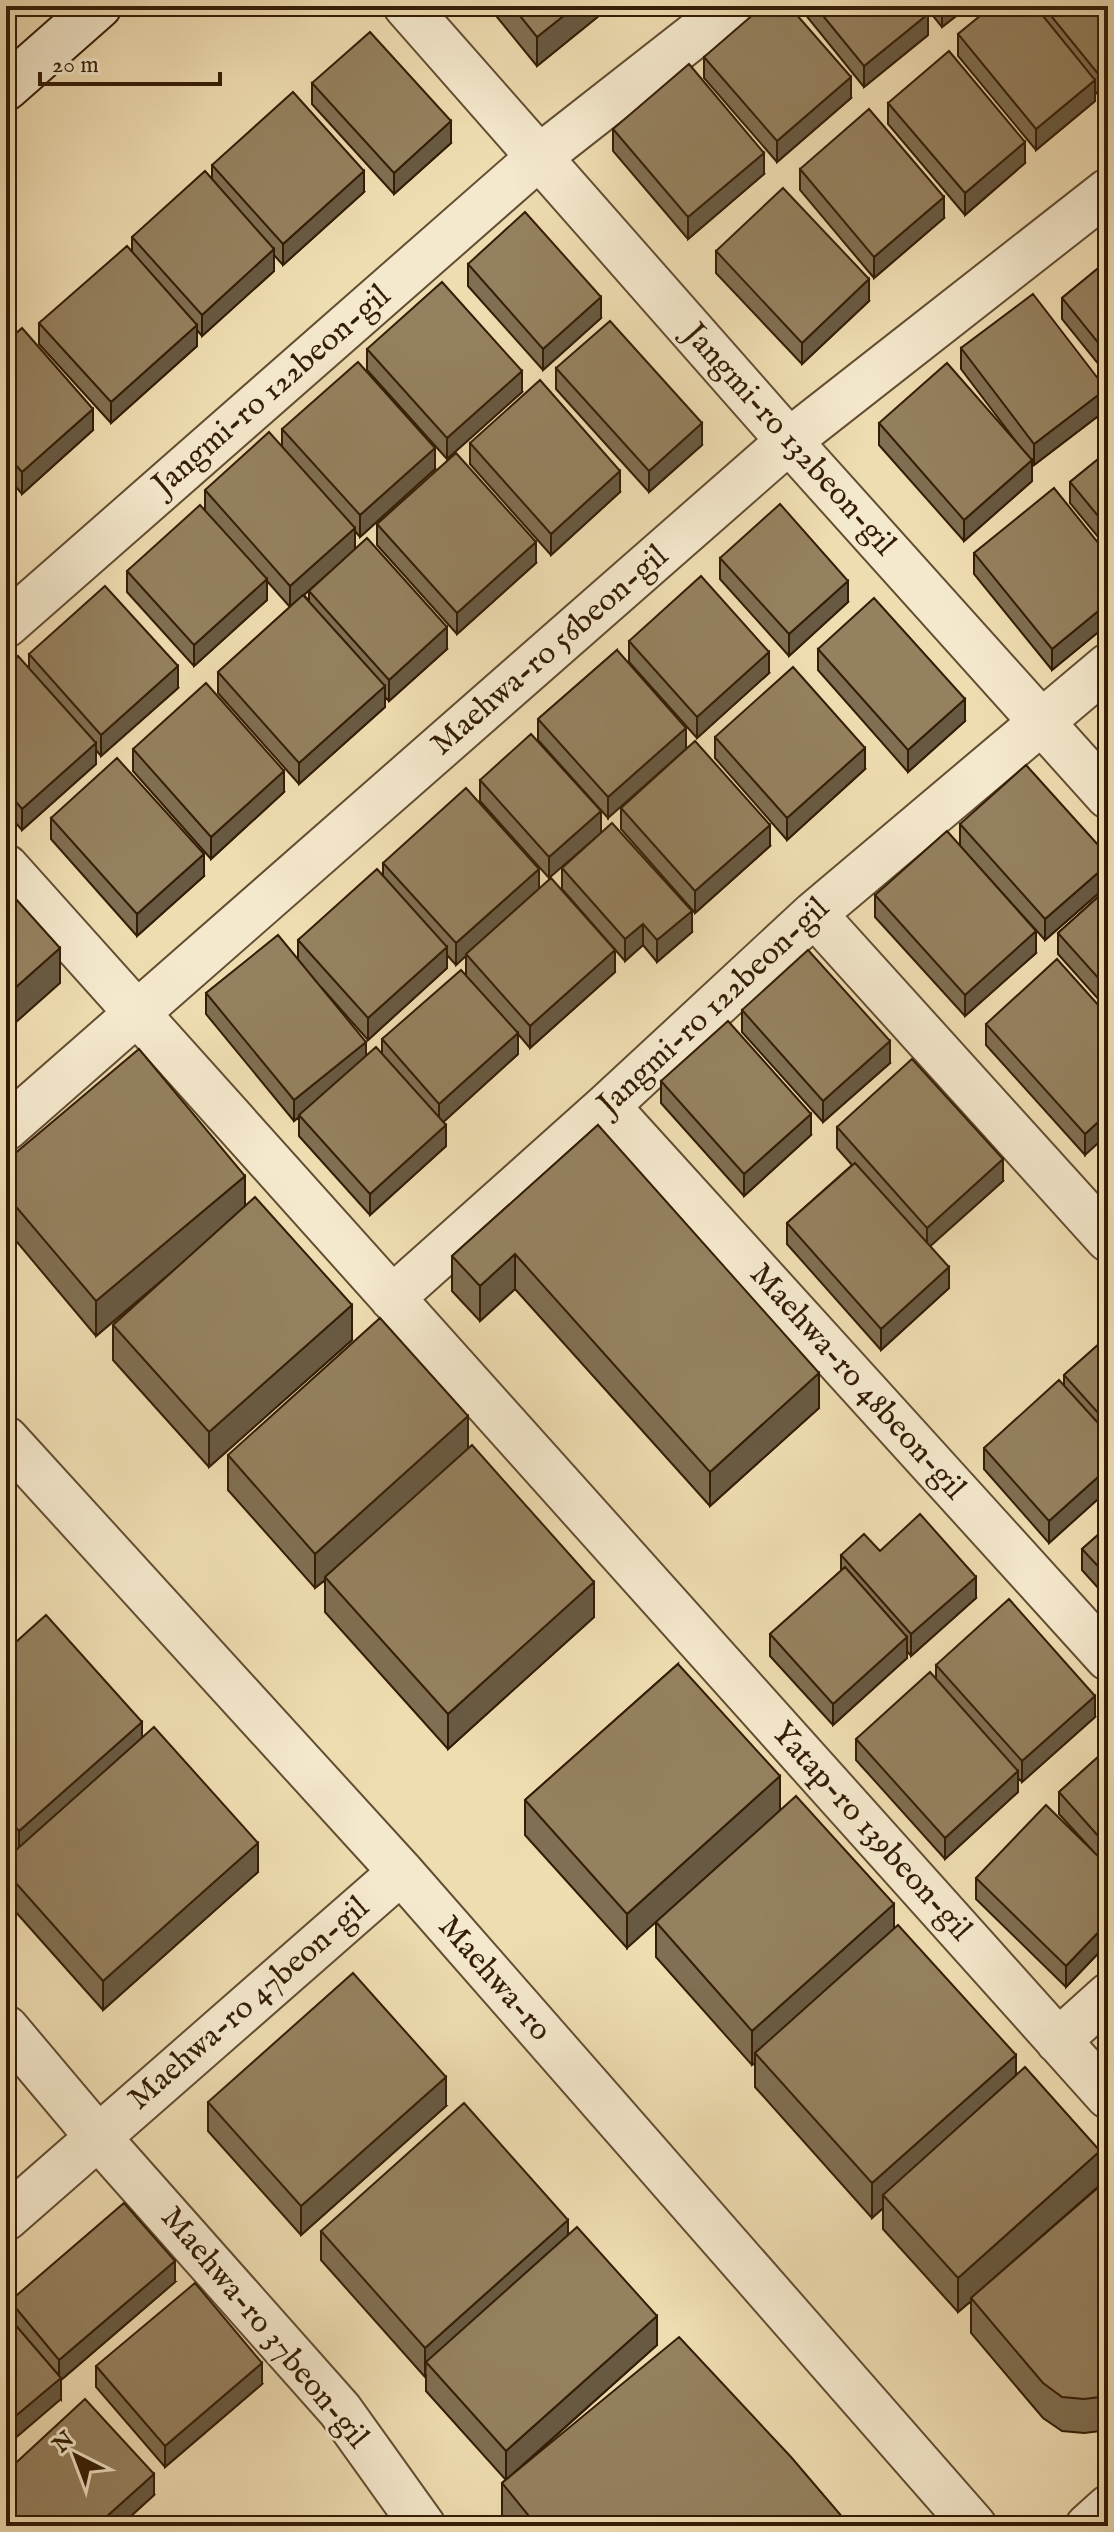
<svg xmlns="http://www.w3.org/2000/svg" width="1114" height="2532" font-family="'IM FELL English',serif">
	<rect width="100%" height="100%" fill="#efddb2"/>
	<filter id="stains"><feTurbulence type="fractalNoise" baseFrequency=".0025" numOctaves="4"/><feColorMatrix values="0 0 0 0 .2 0 0 0 0 .09 0 0 0 0 .02 0 0 0 .5 -.17"/></filter>
	<radialGradient id="worn" r=".72"><stop offset=".6" stop-color="#630" stop-opacity="0"/><stop offset="1" stop-color="#630" stop-opacity=".3"/></radialGradient>
	<g fill="none" stroke-linecap="round" stroke-linejoin="round">
		<g stroke="#634d31" stroke-width="48">
			<path id="street" d="M406 6 789 441 1108 796
				M6 625 538 158 732 6
				M6 867 1108 2096
				M814 914 1108 1239
				M607 1106 1108 1658
				M6 1128 789 441 1108 191
				M392 1298 607 1106 814 914 1108 666
				M6 1439 401 1872 974 2526
				M6 2028 97 2136 340 2410 423 2526
				M1058 2041 1108 1996
				M6 2218 401 1872
				M1088 2526 1108 2508"/>
		</g>
		<g stroke="#341d06" stroke-width="48">
			<path id="secondary" d="M6 88 99 6"/>
		</g>
		<use href="#street" stroke="#f5e9cd" stroke-width="44"/>
		<use href="#secondary" stroke="#f5e9cd" stroke-width="44"/>
	</g>
	<path fill="#806f52" stroke="#341d06" stroke-width="2" fill-rule="evenodd" d="M488 6H611L537 66Z
		M800 6H922L928 35 864 87 800 8Z
		M925 6H969L942 27Z
		M1038 6H1108V89L1099 96 1095 91V101L1036 150 958 56V34L1038 10Z
		M704 57 851 98 777 162 704 78Z
		M312 83 451 143 394 194 312 104Z
		M888 103 1025 163 965 215 888 124Z
		M613 129 764 174 688 239 613 151Z
		M212 165 364 192 283 265 274 255V271L202 336 197 330V346L111 423 39 344V323L132 252V237L212 179Z
		M800 169 944 218 874 278 800 190Z
		M716 251 869 301 802 364 716 273Z
		M1108 260V376L1062 319V298Z
		M468 264 601 318 543 370 468 286Z
		M6 342 93 430 22 494 6 475Z
		M961 348 1106 410 1034 465 1032 462V481L964 541 879 445V423L1021 448 961 369Z
		M367 349 522 392 447 459 367 370Z
		M556 368 702 445 649 492 556 389Z
		M282 429 435 469 360 537 355 531V550L304 595 309 601V591L447 649 389 701 385 697V707L299 784 218 693V672L290 607 267 581V600L194 666 127 592V571L205 510V490L282 447Z
		M470 443 620 492 551 555 470 464Z
		M1108 451V549L1070 503V482Z
		M377 524 536 563 457 634 377 545Z
		M974 553 1108 555V624L1052 670 974 574Z
		M720 558 848 602 789 656 720 579Z
		M629 641 769 673 697 738 629 662Z
		M818 649 965 721 908 772 818 670Z
		M617 650 608 818 538 740V719Z
		M29 654 178 688 101 756 96 750V764L22 830 6 812V666L29 668Z
		M715 737 865 769 787 840 715 758Z
		M133 749 284 792 211 859 133 771Z
		M480 780 601 811 549 878 480 801Z
		M621 808 770 846 695 913 621 829Z
		M51 818 204 876 137 936 51 839Z
		M960 824 1108 856V885L1045 940 960 846Z
		M383 863 539 889 615 972 530 1048 518 1034V1054L443 1122 446 1146 370 1215 299 1136V1117L294 1121 206 1014V993L298 959V940L383 876ZM447 955 456 965 466 955V975L382 1039V1054L366 1056 321 987 368 1040 447 968Z
		M562 868 692 932 657 962 643 945 625 961 562 889Z
		M1108 888V1010L1058 954V933Z
		M875 895 1036 953 965 1016 875 917Z
		M742 1010 890 1063 823 1122 742 1032Z
		M1108 1016 1085 1155 986 1045V1024Z
		M661 1081 811 1135 744 1196 661 1103Z
		M598 1125 819 1408 710 1506 515 1289 480 1321 452 1291V1256Z
		M837 1127 1003 1181 930 1246 949 1288 881 1350 787 1244V1223L852 1165 837 1148Z
		M6 1161 245 1205 352 1340 209 1467 113 1360V1325L162 1280 96 1336 6 1229Z
		M1108 1336V1490L1049 1543 984 1469V1448L1064 1385V1375Z
		M468 1448 594 1617 448 1749 325 1612V1580L315 1588 228 1490V1455Z
		M1108 1526V1599L1082 1570V1549Z
		M880 1551 976 1598 911 1656 907 1651V1658L833 1725 770 1656V1634L841 1571V1555Z
		M6 1613 15 1643 142 1738 258 1872 103 2010 6 1901V1859L13 1853 6 1845Z
		M678 1664 627 1948 525 1835V1800Z
		M936 1665 1095 1717 1022 1782 1018 1778V1792L945 1859 856 1760V1739L936 1678Z
		M1108 1748V1943L1066 1987 976 1899V1878L1092 1850 1059 1814V1792Z
		M656 1922 894 1929 1016 2075 1100 2185 1108 2179V2430L1084 2433 1062 2431 1043 2418 971 2333V2301L958 2312 883 2229V2208L872 2218 755 2087V2063L752 2065 656 1957Z
		M208 2102 446 2106 301 2235 208 2131Z
		M321 2231 568 2235 657 2345 519 2469 850 2526H508L502 2518V2483L506 2480 426 2391V2376L425 2377 321 2260Z
		M175 2282 61 2380V2399L10 2319V2301Z
		M96 2366 262 2384 165 2467 96 2387Z
		M6 2472 154 2495 120 2526H6Z"/>
	<path fill="#685a42" stroke="#341d06" stroke-width="2" d="M576 6H611L537 66V37Z
		M942 6H969L942 27Z
		M928 14V35L864 87V66Z
		M1108 68V89L1099 96V75Z
		M851 77V98L777 162V141Z
		M1095 80V101L1036 150V129Z
		M451 121V143L394 194V173Z
		M1025 142V163L965 215V193Z
		M764 153V174L688 239V217Z
		M364 171V192L283 265V244Z
		M944 197V218L874 278V257Z
		M274 249V271L202 336V315Z
		M869 279V301L802 364V343Z
		M601 297V318L543 370V349Z
		M197 325V346L111 423V402Z
		M522 371V392L447 459V438Z
		M1106 389V410L1034 465V444Z
		M93 409V430L22 494V472Z
		M702 423V445L649 492V471Z
		M435 448V469L360 537V515Z
		M1032 460V481L964 541V520Z
		M620 471V492L551 555V534Z
		M16 498V520L6 528V507Z
		M355 528V550L290 607V586Z
		M536 542V563L457 634V613Z
		M267 579V600L194 666V645Z
		M848 581V602L789 656V634Z
		M1108 603V624L1052 670V649Z
		M447 627V649L389 701V680Z
		M769 652V673L697 738V717Z
		M178 666V688L101 756V735Z
		M385 686V707L299 784V763Z
		M965 699V721L908 772V750Z
		M686 728V749L608 818V797Z
		M96 743V764L22 830V809Z
		M865 748V769L787 840V818Z
		M284 771V792L211 859V837Z
		M601 811V833L549 878V857Z
		M770 825V846L695 913V891Z
		M204 854V876L137 936V914Z
		M1108 864V885L1045 940V919Z
		M539 869V890L456 965V943Z
		M692 911V932L657 962V940Z
		M643 924V945L625 961V939Z
		M1036 931V953L965 1016V995Z
		M447 947V968L368 1040V1018Z
		M60 948V983L6 1031V996Z
		M615 950V972L530 1048V1026Z
		M518 1033V1054L439 1126V1104Z
		M890 1041V1063L823 1122V1101Z
		M366 1042V1063L294 1121V1100Z
		M1108 1113V1134L1085 1155V1134Z
		M811 1114V1135L744 1196V1174Z
		M446 1125V1146L370 1215V1194Z
		M1003 1159V1181L927 1249V1228Z
		M245 1176V1210L96 1336V1301Z
		M515 1254V1289L480 1321V1286Z
		M949 1267V1288L881 1350V1329Z
		M352 1305V1340L209 1467V1432Z
		M819 1373V1408L710 1506V1472Z
		M468 1416V1451L325 1577V1580L315 1588V1554Z
		M1108 1468V1490L1049 1543V1521Z
		M976 1577V1598L911 1656V1634Z
		M594 1582V1617L448 1749V1714Z
		M15 1623V1652L6 1660V1631Z
		M907 1637V1658L833 1725V1704Z
		M1095 1696V1717L1022 1782V1761Z
		M142 1722V1751L19 1860V1831Z
		M1018 1771V1792L945 1859V1838Z
		M780 1776V1811L627 1948V1914Z
		M258 1843V1872L103 2010V1981Z
		M894 1904V1938L755 2053V2063L752 2065V2031Z
		M1108 1922V1943L1066 1987V1966Z
		M1016 2055V2090L883 2195V2208L872 2218V2183Z
		M446 2077V2106L301 2235V2206Z
		M12 2094V2116L6 2121V2100Z
		M1100 2151V2185L971 2298V2301L958 2312V2278Z
		M568 2220V2249L426 2362 425 2377V2348Z
		M175 2261V2282L61 2380V2399L6 2446V2424L59 2379V2360Z
		M657 2316V2345L506 2480V2451Z
		M262 2363V2384L165 2467V2446Z
		M154 2474V2495L120 2526H96Z"/>
	<path fill="#95815f" stroke="#341d06" stroke-width="2" d="M512 6H576L537 37Z
		M763 6H789L851 77 777 141 704 57Z
		M815 6H922L928 14 864 66Z
		M992 6H1035L1095 80 1036 129 958 34Z
		M1043 6H1108V68L1099 75Z
		M370 32 451 121 394 173 312 83Z
		M949 51 1025 142 965 193 888 103Z
		M689 64 764 153 688 217 613 129Z
		M293 92 364 171 283 244 212 165Z
		M869 109 944 197 874 257 800 169Z
		M205 171 274 249 202 315 132 237Z
		M783 188 869 279 802 343 716 251Z
		M525 212 601 297 543 349 468 264Z
		M127 246 197 325 111 402 39 323Z
		M1108 260V355L1062 298Z
		M442 282 522 371 447 438 367 349Z
		M1033 294 1106 389 1034 444 961 348Z
		M610 321 702 423 649 471 556 368Z
		M22 328 93 409 22 472 6 454V342Z
		M358 362 435 448 360 515 282 429Z
		M947 363 1032 460 964 520 879 423Z
		M540 380 620 471 551 534 470 443Z
		M269 432 355 528 290 586 205 490Z
		M1108 451V528L1070 482Z
		M456 453 536 542 457 613 377 524Z
		M6 488 16 498 6 507Z
		M1054 488 1108 555V603L1052 649 974 553Z
		M780 504 848 581 789 634 720 558Z
		M200 505 267 579 194 645 127 571Z
		M367 538 447 627 389 680 309 591Z
		M701 576 769 652 697 717 629 641Z
		M105 586 178 666 101 735 29 654Z
		M303 595 385 686 299 763 218 672Z
		M874 598 965 699 908 750 818 649Z
		M617 650 686 728 608 797 538 719Z
		M18 656 96 743 22 809 6 790V666Z
		M793 667 865 748 787 818 715 737Z
		M206 683 284 771 211 837 133 749Z
		M531 734 601 811 549 857 480 780Z
		M695 741 770 825 695 891 621 808Z
		M117 758 204 854 137 914 51 818Z
		M1026 765 1108 856V864L1045 919 960 824Z
		M466 788 539 869 456 943 383 863Z
		M612 823 692 911 657 940 643 924 625 939 562 868Z
		M947 831 1036 931 965 995 875 895Z
		M377 869 447 947 368 1018 298 940Z
		M551 878 615 950 530 1026 466 954Z
		M6 888 60 948 6 996Z
		M1108 888V989L1058 933Z
		M278 935 366 1042 294 1100 206 993Z
		M808 950 890 1041 823 1101 742 1010Z
		M1057 959 1108 1016V1113L1085 1134 986 1024Z
		M461 970 518 1033 439 1104 382 1039Z
		M728 1021 811 1114 744 1174 661 1081Z
		M376 1047 446 1125 370 1194 299 1115Z
		M139 1049 245 1176 96 1301 6 1195V1161Z
		M912 1059 1003 1159 927 1228 837 1127Z
		M598 1125 819 1373 710 1472 515 1254 480 1286 452 1256Z
		M855 1163 949 1267 881 1329 787 1223Z
		M255 1197 352 1305 209 1432 113 1325Z
		M380 1318 468 1416 315 1554 228 1455Z
		M1108 1336V1424L1064 1375Z
		M1059 1380 1108 1434V1468L1049 1521 984 1448Z
		M472 1445 594 1582 448 1714 325 1577Z
		M920 1514 976 1577 911 1634 841 1555 864 1534 880 1551Z
		M1108 1526V1577L1082 1549Z
		M845 1567 907 1637 833 1704 770 1634Z
		M1009 1599 1095 1696 1022 1761 936 1665Z
		M6 1613 15 1623 6 1631Z
		M46 1615 142 1722 19 1831 6 1816V1651Z
		M678 1664 780 1776 627 1914 525 1800Z
		M930 1672 1018 1771 945 1838 856 1739Z
		M154 1727 258 1843 103 1981 6 1872V1859Z
		M1108 1748V1847L1059 1792Z
		M796 1796 894 1904 752 2031 656 1922Z
		M1046 1805 1108 1866V1922L1066 1966 976 1878Z
		M898 1925 1016 2055 872 2183 755 2053Z
		M353 1973 446 2077 301 2206 208 2102Z
		M1025 2067 1100 2151 958 2278 883 2195Z
		M6 2087 12 2094 6 2100Z
		M464 2103 568 2220 425 2348 321 2231Z
		M1108 2179V2396L1084 2399 1062 2397 1043 2383 971 2298Z
		M124 2203 175 2261 59 2360 10 2301Z
		M577 2227 657 2316 506 2451 426 2362Z
		M195 2283 262 2363 165 2446 96 2366Z
		M6 2314 61 2378 6 2424Z
		M679 2337 791 2457 850 2526H537L502 2483Z
		M85 2399 154 2474 96 2526H24L6 2506V2472Z"/>
	<g text-anchor="middle" dominant-baseline="central" stroke-width="6" stroke-linejoin="round" paint-order="stroke">
		<g font-size="32" fill="#341d06" stroke="#f5e9cd">
			<text transform="translate(272 391) rotate(-41)">Jangmi-ro 122beon-gil</text>
			<text transform="translate(789 440) rotate(48)">Jangmi-ro 132beon-gil</text>
			<text transform="translate(550 651) rotate(-41)">Maehwa-ro 56beon-gil</text>
			<text transform="translate(714 1007) rotate(-43)">Jangmi-ro 122beon-gil</text>
			<text transform="translate(857 1382) rotate(48)">Maehwa-ro 48beon-gil</text>
			<text transform="translate(871 1832) rotate(48)">Yatap-ro 139beon-gil</text>
			<text transform="translate(494 1979) rotate(49)">Maehwa-ro</text>
			<text transform="translate(249 2004) rotate(-41)">Maehwa-ro 47beon-gil</text>
			<text transform="translate(264 2328) rotate(50)">Maehwa-ro 37beon-gil</text>
		</g>
	</g>
	<rect width="1114" height="2532" fill="none" stroke="#efddb2" stroke-width="32"/>
	<rect x="8" y="8" width="1098" height="2516" fill="none" stroke="#341d06" stroke-width="4"/>
	<rect x="16" y="16" width="1082" height="2500" fill="none" stroke="#341d06" stroke-width="2"/>
	<g transform="translate(76 2456) rotate(318)" stroke="#f5e9cd" stroke-width="6" paint-order="stroke">
	<path d="M0-6L14 30L0 20L-14 30Z" fill="#341d06"/>
	<text y="-12" font-size="22" font-weight="bold" text-anchor="middle" fill="#341d06">N</text>
	</g>
	<path d="M40 72v12h180v-12" fill="none" stroke="#341d06" stroke-width="4"/>
	<text x="52" y="72" font-size="24" fill="#341d06" stroke="#f5e9cd" stroke-width="6" paint-order="stroke">20 m</text>
	<rect width="100%" height="100%" filter="url(#stains)"/>
	<rect width="100%" height="100%" fill="url(#worn)"/>
</svg>
